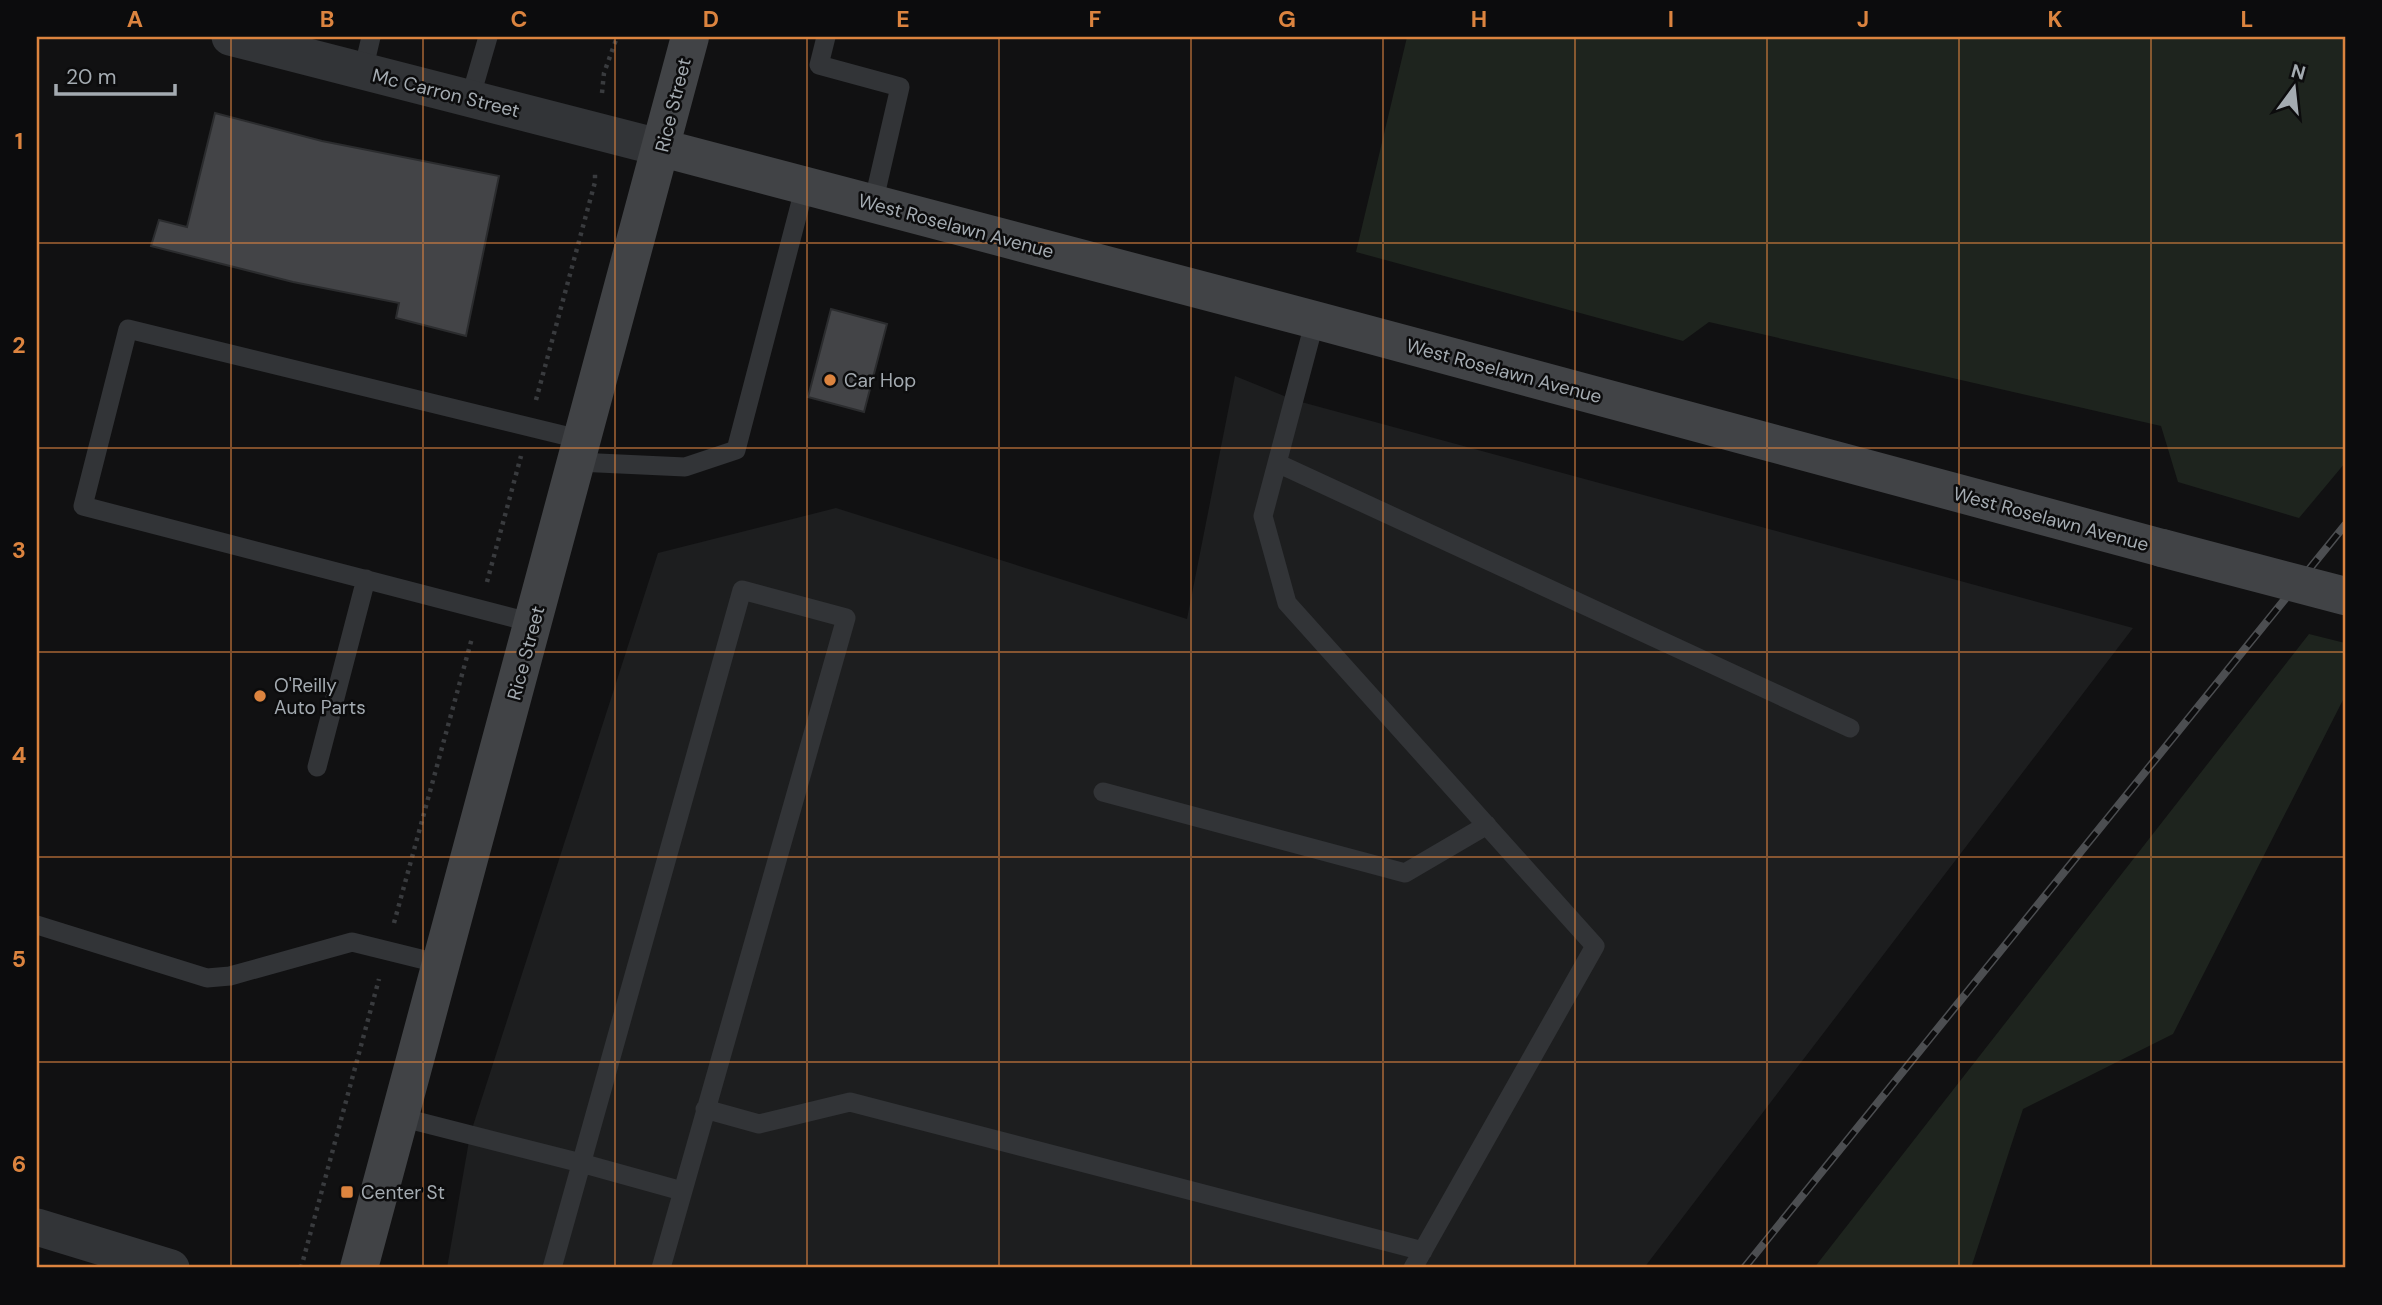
<svg xmlns="http://www.w3.org/2000/svg" width="2382" height="1305" font-family="'DM Sans',sans-serif">
	<rect width="100%" height="100%" fill="#111112"/>
	<path fill="#1d1e1f" d="M1235 376 1294 400 2133 628 1644 1268H447L470 1135 658 553 836 508 1187 619Z"/>
	<path fill="#1e241e" d="M1407 37H2345V463L2299 518 2178 482 2161 426 1709 322 1683 341 1356 252Z
		M2309 634 2345 643V696L2173 1034 2023 1109 1971 1268H1814Z"/>
	<path fill="#434447" stroke="#2b2c2e" stroke-width="2" d="M215 113 322 141 499 176 466 336 396 318 399 303 293 282 151 246 159 220 187 227Z
		M831 309 887 324 864 412 808 397Z"/>
	<g fill="none" stroke-linecap="round" stroke-linejoin="round">
		<path stroke="#393b3e" stroke-width="4.5" stroke-dasharray="3.5 5" stroke-linecap="butt" d="M602 93 604 73 617 37
			M536 400 595 182V171
			M487 582 521 456
			M394 923 472 638
			M301 1268 379 979"/>
		<path stroke="#323437" stroke-width="19" d="M826 37 819 65 900 87 873 204
			M363 71 371 37
			M470 99 488 37
			M1315 320 1263 516 1287 603 1595 946 1413 1268
			M577 462 685 467 736 450 805 186
			M1277 463 1850 728
			M533 623 83 506 128 329 583 440
			M317 767 366 579
			M1103 792 1405 873 1487 825
			M37 925 207 978 230 976 352 942 441 964
			M705 1109 759 1124 850 1102 1423 1251
			M400 1117 581 1163 682 1191
			M552 1268 742 590 846 618 661 1268"/>
		<path stroke="#323437" stroke-width="37" d="M230 37 662 148
			M37 1227 171 1268"/>
		<path stroke="#414346" stroke-width="38" d="M662 148 1315 320 2162 548
			M359 1268 690 37"/>
		<g stroke="#4c4e51" stroke-width="8">
			<path id="rail" d="M1744 1268 2345 525"/>
		</g>
		<use href="#rail" stroke="#0c0c0d" stroke-width="5" stroke-dasharray="16" stroke-linecap="butt"/>
		<path stroke="#414346" stroke-width="38" d="M2162 548 2345 596"/>
	</g>
	<path fill="none" stroke="#dc843f" stroke-width="2" stroke-opacity="0.55" d="M231 37V1268M423 37V1268M615 37V1268M807 37V1268M999 37V1268M1191 37V1268M1383 37V1268M1575 37V1268M1767 37V1268M1959 37V1268M2151 37V1268M37 243H2345M37 448H2345M37 652H2345M37 857H2345M37 1062H2345"/>
	<g fill="#dc843f" stroke="#0c0c0d" stroke-width="2.5">
		<circle cx="830" cy="380" r="7"/>
		<circle cx="260" cy="696" r="7"/>
		<rect x="340" y="1185" width="14" height="14" rx="3.5"/>
	</g>
	<g text-anchor="middle" dominant-baseline="central" stroke-width="5" stroke-linejoin="round" paint-order="stroke">
		<g font-size="19" fill="#a4abb1" stroke="#0c0c0d">
			<text transform="translate(446 93) rotate(14)">Mc Carron Street</text>
			<text transform="translate(673 105) rotate(-76)">Rice Street</text>
			<text transform="translate(956 226) rotate(15)">West Roselawn Avenue</text>
			<text transform="translate(1504 371) rotate(15)">West Roselawn Avenue</text>
			<text transform="translate(2051 519) rotate(15)">West Roselawn Avenue</text>
			<text transform="translate(526 653) rotate(-75)">Rice Street</text>
		</g>
		<g font-size="19" fill="#a4abb1" stroke="#0c0c0d" text-anchor="start">
			<text x="844" y="380">Car Hop</text>
			<text x="274" y="685">O'Reilly<tspan x="274" dy="22">Auto Parts</tspan></text>
			<text x="361" y="1192">Center St</text>
		</g>
	</g>
	<rect width="2382" height="1305" fill="none" stroke="#0c0c0d" stroke-width="77"/>
	<g transform="translate(2294 88) rotate(15)" stroke="#0c0c0d" stroke-width="5" paint-order="stroke">
	<path d="M0-5L12 26L0 18L-12 26Z" fill="#a4abb1"/>
	<text y="-10" font-size="19" font-weight="bold" text-anchor="middle" fill="#a4abb1">N</text>
	</g>
	<path d="M56 84v10h119v-10" fill="none" stroke="#a4abb1" stroke-width="3.5"/>
	<text x="66" y="84" font-size="21" fill="#a4abb1" stroke="#0c0c0d" stroke-width="5" paint-order="stroke">20 m</text>
	<rect x="38" y="38" width="2306" height="1228" fill="none" stroke="#dc843f" stroke-width="2.5"/>
	<g font-size="23" text-anchor="middle" font-weight="bold" fill="#dc843f">
		<text x="135" y="27">A</text>
		<text x="327" y="27">B</text>
		<text x="519" y="27">C</text>
		<text x="711" y="27">D</text>
		<text x="903" y="27">E</text>
		<text x="1095" y="27">F</text>
		<text x="1287" y="27">G</text>
		<text x="1479" y="27">H</text>
		<text x="1671" y="27">I</text>
		<text x="1863" y="27">J</text>
		<text x="2055" y="27">K</text>
		<text x="2247" y="27">L</text>
		<text x="19" y="149">1</text>
		<text x="19" y="353">2</text>
		<text x="19" y="558">3</text>
		<text x="19" y="763">4</text>
		<text x="19" y="967">5</text>
		<text x="19" y="1172">6</text>
	</g>
</svg>
